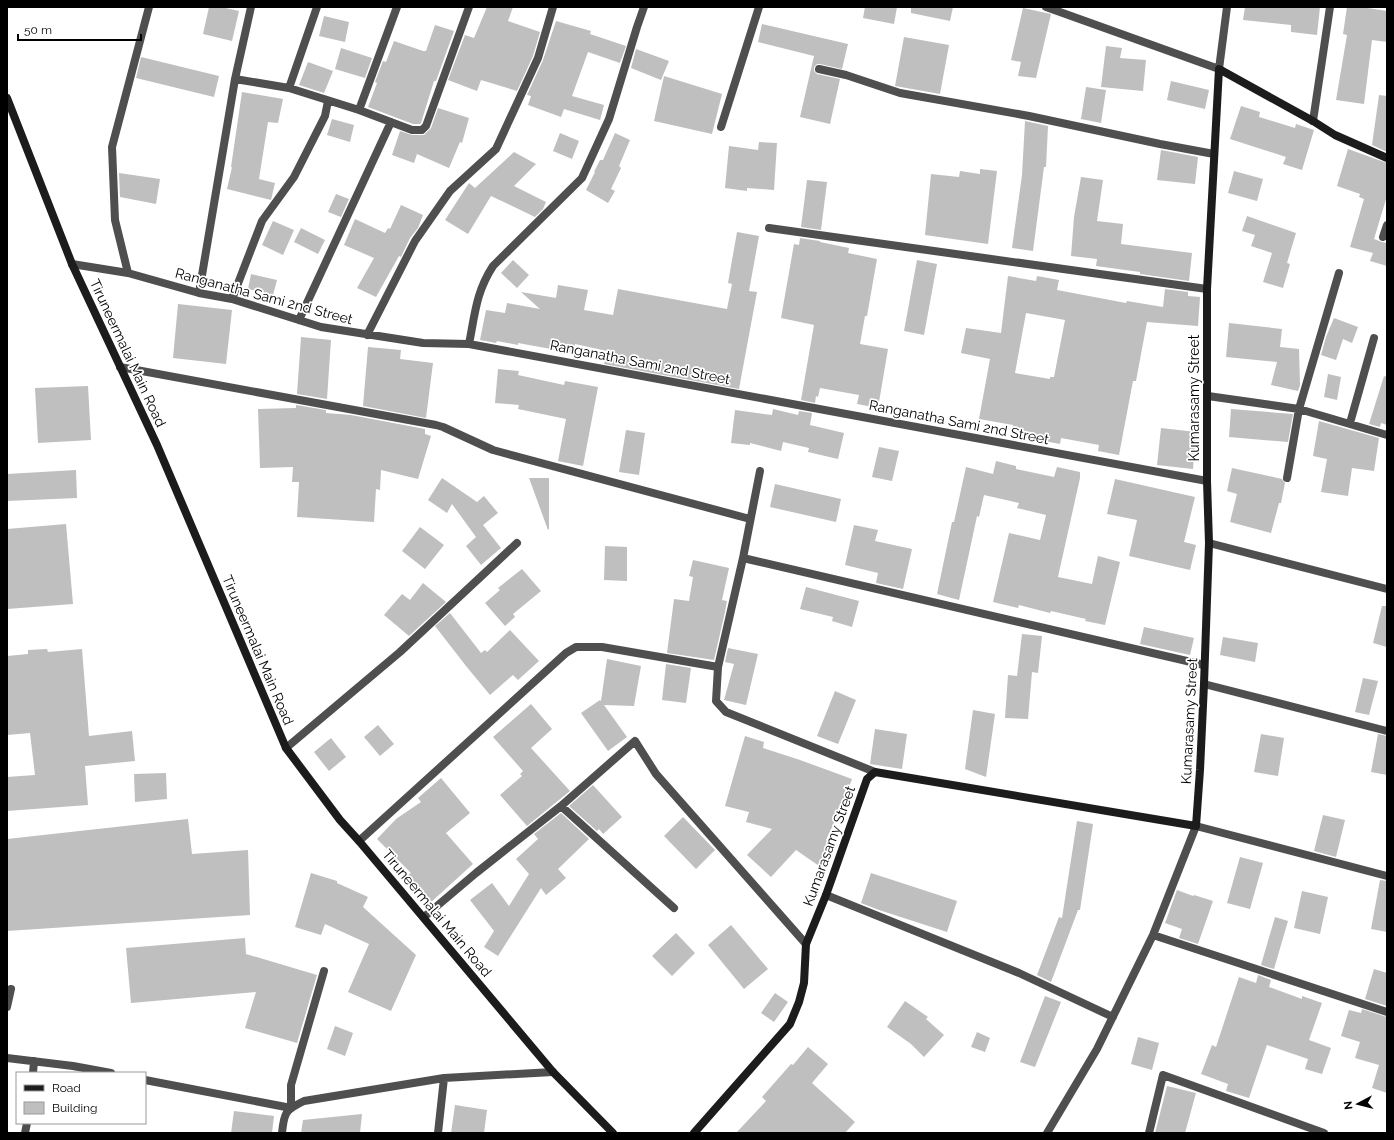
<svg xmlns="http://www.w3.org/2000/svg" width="1394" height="1140" font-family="Raleway,sans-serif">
	<rect width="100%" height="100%" fill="#fff"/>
	<path fill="#bfbfbf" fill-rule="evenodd" d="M209 7H221L239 11 232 41 203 34Z
		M487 7H513L508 21 540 32 533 56 517 91 481 80 477 91 448 80 465 35 474 38Z
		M865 7H897L894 24 863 18Z
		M911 7H953L950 21 911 13Z
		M1245 7H1320L1317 35 1291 32V25L1243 20Z
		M1347 7H1361L1387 11V42L1372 40 1364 104 1336 100 1347 35 1343 34Z
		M1023 8 1051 14 1036 78 1018 76 1021 62 1011 60Z
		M324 16 349 22 345 42 319 36Z
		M556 21 591 31 590 34 626 46 620 63 588 52 572 96 604 105 600 120 564 109 561 117 528 105 531 96 527 95 543 60Z
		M762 24 848 44 842 69 820 64H817L814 67V71L817 74 840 79 830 124 800 117 814 56 758 42Z
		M435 25 454 31 436 81H434L421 123 420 124H413L368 107 377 83 375 82 383 61 386 62 394 41 423 51H426Z
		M904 37 949 45 940 94 895 86Z
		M1106 46 1122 48 1120 58 1146 60 1143 91 1101 87Z
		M341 48 372 58 365 78 335 69Z
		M636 49 669 61 661 80 631 68Z
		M141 57 219 76 214 97 136 78Z
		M308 62 333 71 324 93 299 85Z
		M664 76 722 94 712 134 654 121Z
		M1171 81 1209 90 1205 109 1167 100Z
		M1086 87 1106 90 1101 123 1081 119Z
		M242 92 283 99 278 123 268 122 259 179 275 183 271 200 227 189 232 167H231Z
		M1379 95 1387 96V152L1372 145Z
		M1241 106 1260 112 1259 117 1295 128 1296 124 1314 130 1302 170 1283 164 1286 157 1230 139Z
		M438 108 469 118 462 143 460 142 449 168 417 154 414 163 392 155 400 131 412 135H424L431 128Z
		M332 119 354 125 350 142 327 135Z
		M1025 121 1048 126 1046 167H1044L1033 251 1012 248 1022 175Z
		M560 133 579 141 572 159 553 151Z
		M615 133 630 140 619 166 621 168 611 189 615 191 608 203 586 190 595 172H594L600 160H603Z
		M759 142 777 143 774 190 747 188V191L725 188 729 146 758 150Z
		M1348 149 1387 163V196L1374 239 1382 242 1387 243V266L1370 261 1373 253 1350 247 1364 199 1359 197 1360 194 1337 186Z
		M1161 150 1198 157 1195 184 1157 180Z
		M514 152 536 164 514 186 546 202 543 209 535 217 491 196 468 234 445 220 469 183 475 188Z
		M980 169 997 171 988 244 925 235 931 174 959 177 960 171 980 174Z
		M1234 171 1263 179 1257 201 1228 193Z
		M119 173 160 179 156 204 120 197Z
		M1081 177 1103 180 1097 221 1123 224 1121 244 1192 253 1189 281 1140 274V272L1096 266 1097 259 1071 256 1074 217Z
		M807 180 827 182 821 230 801 227Z
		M336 194 349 199 341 217 328 212Z
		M401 205 423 215 418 228 410 238 401 257 399 256 376 297 357 288 374 258 344 245 355 219 385 233 388 228 390 229Z
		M1247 216 1296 233 1287 263 1290 264 1283 288 1263 282 1272 253 1251 246 1255 235 1242 231Z
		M273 221 294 230 283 255 262 245Z
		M301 228 325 240 318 254 294 242Z
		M737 232 759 236 749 291 757 292 739 389 604 364 607 351 575 344 573 353 518 343V345L497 341 496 343 480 340 486 310 505 313 507 303 540 309 521 292 556 298 558 285 588 290 584 310 613 315 618 289 727 309 732 284 728 283Z
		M800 238 820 241V242L849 248 848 253 877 259 867 316H865L860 344 888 349 878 408 857 404 859 395 820 388 818 397 816 396 815 403 801 400 814 325 781 318 794 244 799 245Z
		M513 260 529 275 517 288 501 273Z
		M917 260 937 264 924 335 904 331Z
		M251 274 277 280 273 295 248 289Z
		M1008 276 1036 281 1037 276 1059 280 1057 290 1126 303 1127 301 1163 307 1165 289 1188 292V296L1200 297 1198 326 1147 322 1136 381H1133L1119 455 1098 451 1099 445 1061 438 1060 444 1012 435 1013 425 979 419 990 359 961 353 966 328 1001 333ZM1026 313 1065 320 1054 377H1050V379L1015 373Z
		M178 304 232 310 226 364 173 358Z
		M1334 318 1358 327 1352 343 1343 339 1336 360 1321 355 1326 337Z
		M1229 323 1282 329 1280 347 1299 349 1300 385 1298 391 1271 385 1277 362 1226 357Z
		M301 337 331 340 327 399 297 394Z
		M368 347 401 350 400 359 433 363 426 418 363 406Z
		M498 369 519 371 518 375 564 385 565 381 598 387 583 466 558 461 566 419 518 409 519 405 495 403Z
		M1328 374 1341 377 1337 400 1324 397Z
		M1384 376 1387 377V425L1381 423 1380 427 1369 424Z
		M88 386 91 440 38 443 35 388Z
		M296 405 326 410V413L351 415 425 429V434L431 436 418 479 381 470 380 490 376 489 374 522 297 517 299 482H292L293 467 260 468 258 409 296 408Z
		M773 409 798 415 799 411 812 413 810 425 844 433 838 459 808 452 809 448 783 442 781 451 750 443V445L731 443 735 410 772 415Z
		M1231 409 1293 414 1288 442 1229 437Z
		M1319 421 1379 438 1374 471 1352 468 1348 496 1321 492 1327 459 1313 456Z
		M1161 428 1196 432 1193 469 1157 465Z
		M626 430 645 433 639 475 619 472Z
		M879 447 899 451 892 481 872 477Z
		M996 461 1016 466V469L1054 477 1057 467 1080 472V478L1058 577 1092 584 1098 556 1120 562 1105 625 1085 621 1086 619 1051 611 1050 613 1019 605 1018 608 993 602 1009 533 1040 540 1046 515 1017 508 1019 503 984 495 979 517 977 516 959 600 937 594 952 522H954L966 467 993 474Z
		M1232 468 1282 479 1285 483 1281 503H1279L1271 533 1230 522 1237 494 1227 491Z
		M76 470 77 498 7 501V474Z
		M442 478 477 502 484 496 498 513 483 525 501 548 481 565 466 546 476 537 452 504 447 513 428 500Z
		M529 478H549V529L548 530Z
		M1115 479 1195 497 1184 542 1196 545 1190 570 1129 556 1137 520 1107 514Z
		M775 484 841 499 836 522 770 507Z
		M66 524 73 604 7 609V529Z
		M854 525 878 530 875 541 912 549 903 589 876 583 878 573 845 565Z
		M420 527 444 545 425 569 402 551Z
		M605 546 627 547V581L604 580Z
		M693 560 729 568 722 600 727 601 725 612 714 660 667 653 674 599 689 601 693 577 689 576Z
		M522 569 541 591 513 614 515 617 505 626 485 603 500 590 498 588Z
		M423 583 446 602 409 636 384 615 402 594 410 600Z
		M806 587 859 601 852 627 832 621 833 617 800 609Z
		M1382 606H1387V647L1373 643Z
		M450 613 481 653 485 650 487 652 510 630 539 661 518 680 513 675 490 695 466 666 435 626Z
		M1144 627 1194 638 1190 655 1140 644Z
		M1022 634 1042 636 1038 673 1032 672 1028 719 1005 718 1008 675 1017 676Z
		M1223 637 1258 643 1255 662 1220 655Z
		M728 648 758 654 746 705 724 700 734 664 725 662Z
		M47 649 48 652 82 649 89 736 132 731 135 761 85 766 88 805 7 811V777L35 775 30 733 7 735V656L28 654V650Z
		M607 659 641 666 634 706 604 705 627 737 608 751 581 713 600 700 601 701Z
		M666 664 691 668 686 703 662 700Z
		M1363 678 1378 681 1369 715 1355 712Z
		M835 691 856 700 838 744 817 736Z
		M531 704 552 729 531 748 570 791 527 826 500 795 522 776 520 774 523 771 493 737Z
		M973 710 995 714 986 777 965 769Z
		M378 725 394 744 380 756 364 737Z
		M875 729 907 734 902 769 870 764Z
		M1261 734 1284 738 1278 776 1254 772Z
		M1378 734 1387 736V775L1371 772Z
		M745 736 764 742 763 748 800 760 852 779 840 810 826 840 836 847 822 868 796 850 771 877 747 855 772 829 746 822 749 812 725 806Z
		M331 738 346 757 329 771 314 752Z
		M166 773 167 799 135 802 134 774Z
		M441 778 470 813 446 833 473 864 430 903 407 876 411 873 377 839 396 819 421 802 418 798Z
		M593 785 622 817 603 834 599 829 597 831 569 806Z
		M561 813 589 839 558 869 566 878 546 895 541 888 498 956 484 947 494 931 470 900 492 883 509 906 529 874 516 859 538 839 534 834Z
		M1323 815 1345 820 1336 857 1314 851Z
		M683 817 715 850 696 869 664 836Z
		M188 819 192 854 248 850 250 915 7 931V839Z
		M1077 821 1093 824 1080 910H1078L1051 982 1037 975 1059 917 1062 918Z
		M1240 857 1263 863 1250 909 1227 903Z
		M311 873 337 881V883L368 897 363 907 416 955 391 1011 348 992 369 944 325 924 321 935 295 927Z
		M871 873 957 901 947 932 879 910 861 903Z
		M1380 880 1387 881V932L1371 929Z
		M1177 890 1193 896 1194 895 1213 901 1198 944 1179 938 1182 929 1165 923Z
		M1302 891 1328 897 1320 934 1294 928Z
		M1275 917 1288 921 1274 969 1261 965Z
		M731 925 768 969 744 989 708 945Z
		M676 933 695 953 672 976 652 956Z
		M245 938 246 954 317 975 297 1043 245 1028 256 992 131 1003 126 948Z
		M1374 969 1387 973V1006L1365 999Z
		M1258 975 1271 980 1269 987 1302 999V996L1322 1003 1309 1040 1331 1048 1322 1074 1305 1069 1308 1059 1267 1045 1249 1098 1226 1091 1228 1084 1201 1074 1212 1045 1216 1047 1239 977 1256 983Z
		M775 993 788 1002 774 1022 761 1013Z
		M1045 996 1061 1002 1035 1067 1020 1062Z
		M905 1001 928 1017 926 1019 944 1035 924 1057 911 1044 887 1027Z
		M1362 1009 1387 1017V1093L1372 1088 1379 1065 1355 1058 1360 1042 1341 1036 1349 1010 1361 1013Z
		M335 1026 353 1033 345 1056 327 1049Z
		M977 1032 990 1038 985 1052 971 1047Z
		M1138 1037 1159 1043 1152 1070 1131 1064Z
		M808 1047 828 1064 812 1083 855 1122 845 1133H736L766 1101 762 1097 791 1064 793 1065Z
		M1167 1086 1196 1093 1185 1133H1155Z
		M455 1105 487 1110 484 1133H451Z
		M234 1111 274 1116 272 1133H231Z
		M362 1114 360 1133H301L303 1120Z"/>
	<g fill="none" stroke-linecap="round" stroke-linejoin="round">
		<path stroke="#4f4f4f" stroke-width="8" d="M1046 7 1219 69 1227 7
			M819 69 846 75 900 93 1029 116 1160 144 1214 154
			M235 79 289 88 359 110 412 130H422L426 126 469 7
			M289 88 317 7
			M359 110 397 7
			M1313 121 1330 7
			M721 127 759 7
			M769 228 1207 289
			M1383 237 1387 225
			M72 264 128 273 199 293 232 299 321 327 423 343 469 344 1207 481
			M128 273 115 220 112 147 149 7
			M199 293 235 79 251 7
			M232 299 262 221 294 177 325 116 328 101
			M299 320 391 122
			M367 335 415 241 450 191 496 149 538 58 553 7
			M469 344C475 314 476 292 493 266L582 178 609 119 637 27 644 7
			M120 367 436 425 443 427 493 450 750 519
			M1208 396 1299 409 1387 435
			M1350 423 1374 338
			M760 471 743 558 718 667 716 701 726 712 875 772
			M1287 478 1299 409 1339 273
			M1209 543 1387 589
			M743 558 1204 665
			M1204 684 1387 731
			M286 748 400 652 517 543
			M561 806 674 908
			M359 841 566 653 576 647H602L718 667
			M826 895 1019 973 1113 1017
			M424 917 476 873 561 806 635 741 656 774 806 944
			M1153 935 1387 1012
			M7 1007 11 989
			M7 1058 73 1066 111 1073
			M33 1073 34 1061
			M145 1080 291 1108V1085L324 971
			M25 1133 27 1123
			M282 1133C284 1113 285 1110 304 1101L444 1078 553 1072
			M438 1133 444 1078
			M1047 1133 1097 1049 1153 935 1196 826 1387 876
			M1149 1133 1163 1075 1324 1133"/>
		<path stroke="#1c1c1c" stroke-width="8" d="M7 98 72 264 157 445 286 748 340 820 359 841 553 1072 613 1133
			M694 1133 790 1024 799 1002 804 983 806 944 826 895 867 779 875 772 1196 826 1200 770 1204 684 1209 543 1207 481V289L1219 69 1313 121 1335 135 1387 158"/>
	</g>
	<g text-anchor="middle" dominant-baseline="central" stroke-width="3.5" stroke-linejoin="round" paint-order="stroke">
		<g font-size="14" fill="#000" stroke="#fff">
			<text transform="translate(264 296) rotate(15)">Ranganatha Sami 2nd Street</text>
			<text transform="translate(128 353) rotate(65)">Tiruneermalai Main Road</text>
			<text transform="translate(640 362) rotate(11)">Ranganatha Sami 2nd Street</text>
			<text transform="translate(1194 398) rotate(-90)">Kumarasamy Street</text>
			<text transform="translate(959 422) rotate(11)">Ranganatha Sami 2nd Street</text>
			<text transform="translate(258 650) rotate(67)">Tiruneermalai Main Road</text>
			<text transform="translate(1189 721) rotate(-87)">Kumarasamy Street</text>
			<text transform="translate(829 846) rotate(-70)">Kumarasamy Street</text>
			<text transform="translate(437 913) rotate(50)">Tiruneermalai Main Road</text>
		</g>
	</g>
	<rect width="1394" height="1140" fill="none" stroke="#000000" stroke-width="16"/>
	<rect x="16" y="1072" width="130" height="52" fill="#ffffff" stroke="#999999"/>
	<rect x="24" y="1085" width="20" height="6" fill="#1c1c1c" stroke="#999999"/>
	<text x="52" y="1092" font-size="12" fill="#000000">Road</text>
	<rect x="24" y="1102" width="20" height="12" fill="#bfbfbf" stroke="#999999"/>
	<text x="52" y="1112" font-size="12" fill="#000000">Building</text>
	<g transform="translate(1358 1104) rotate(263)" stroke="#ffffff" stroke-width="3" paint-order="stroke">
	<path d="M0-3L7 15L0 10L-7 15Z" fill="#000000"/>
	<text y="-6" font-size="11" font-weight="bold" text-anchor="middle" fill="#000000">N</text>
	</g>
	<path d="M18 34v6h123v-6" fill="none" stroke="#000000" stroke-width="2"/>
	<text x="24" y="34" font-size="12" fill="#000000" stroke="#ffffff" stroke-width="3" paint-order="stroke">50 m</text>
</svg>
